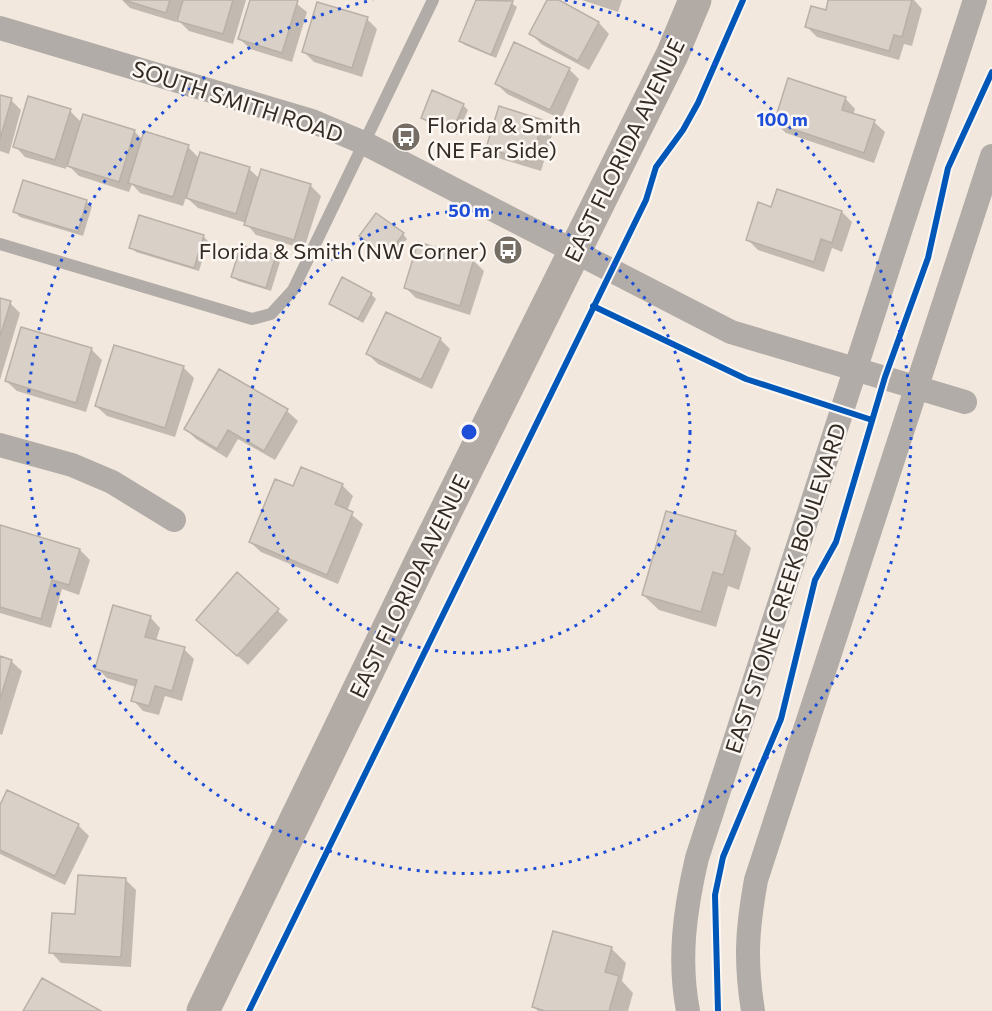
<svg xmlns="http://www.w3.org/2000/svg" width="992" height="1011" font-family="Commissioner,sans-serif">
	<rect width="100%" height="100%" fill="#f3e8dd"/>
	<path fill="#0003" d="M122 0H246L233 44 189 31 177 19 176 22 130 8Z
		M251 0H292L307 12 292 62 250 49 240 39Z
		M478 0H507L517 7 496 58 465 45 461 41Z
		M549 0H556L599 23 609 34 589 70 541 44 531 33Z
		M582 0H622L618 12Z
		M830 0H914L922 9 912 46 904 44 899 60 817 37 807 27 827 12Z
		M367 19 377 29 362 77 314 62 304 52Z
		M569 69 579 79 561 119 507 94 497 84Z
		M0 96 11 100 21 110 9 154 0 151Z
		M845 98 855 109 853 115 874 122 885 132 874 163 786 133 775 123Z
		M463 105 468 110 457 135 427 123 423 118Z
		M70 111 82 123 134 131 143 140 188 147 199 158 249 169 260 179 310 185 321 196 304 249 256 235 246 223 198 208 186 197 183 206 140 193 132 184 129 192 79 176 67 164 66 169 25 157 15 146Z
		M543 121 553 132 541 171 498 158 488 147Z
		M24 182 87 202 92 206 83 236 20 217 15 212Z
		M772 209 842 212 852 222 842 252 832 248 824 272 758 250 747 239Z
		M403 234 407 239 392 260 366 241Z
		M203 236 208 241 199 271 136 252 131 247Z
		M275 257 280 262 271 291 238 281 233 277Z
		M473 260 484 271 470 315 416 298 406 288Z
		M371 294 376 299 363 323 330 304Z
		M0 300 10 303 20 313 0 380Z
		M22 328 92 350 102 360 86 412 17 391 6 381Z
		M440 339 450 349 432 389 378 364 368 354Z
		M183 367 194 378 175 437 107 416 96 406Z
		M220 371 287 411 298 421 275 460 238 439 227 458 196 439 186 429Z
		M302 469 342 485 353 496 347 511 363 524 338 584 261 552 250 542 294 488Z
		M0 527 80 550 90 560 79 595 62 589 51 628 0 613Z
		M735 533 751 548 739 590 728 586 716 627 659 610 643 595Z
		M277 610 288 620 248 665 208 630Z
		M150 617 160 628 156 641 184 649 194 659 182 701 165 696 159 715 143 711 133 700 136 687 107 678 97 668Z
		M0 658 11 661 22 671 2 735 0 734Z
		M8 792 78 825 89 836 65 885 0 854V809Z
		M125 879 136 890 131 967 61 963 51 952 77 915Z
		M611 948 626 963 622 981 633 993 628 1011H538L534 1007Z"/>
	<path fill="#d9d0c7" stroke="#b9b0a7" stroke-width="1.5" d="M124 0H170L166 13Z
		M183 0H233L223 34 177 21Z
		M250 0H298L282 53 238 39Z
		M476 0 513 1 491 55 459 41Z
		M547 0H559L599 22 578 61 529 34Z
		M828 0H912L902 37 894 35 889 51 805 27 811 6 826 10Z
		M317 2 368 17 352 68 302 52Z
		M514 42 570 68 550 110 495 84Z
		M788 78 846 97 842 110 875 120 864 153 774 123Z
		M432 90 464 104 452 131 421 118Z
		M0 95 12 98 0 139Z
		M28 96 71 109 55 160 13 147Z
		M499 106 543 120 531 161 486 148Z
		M83 114 135 130 119 182 67 166Z
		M144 131 189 145 173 197 128 183Z
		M200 152 250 167 236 214 186 198Z
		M261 169 311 184 294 240 244 225Z
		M23 180 87 200 78 232 13 212Z
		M777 189 842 211 832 243 821 239 814 262 746 240 758 202 771 207Z
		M376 213 404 233 387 256 359 236Z
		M139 215 204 235 194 268 129 248Z
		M418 242 474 259 460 306 404 288Z
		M241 245 276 255 266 288 231 277Z
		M342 277 372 293 358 319 329 304Z
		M0 298 11 301 0 337Z
		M386 312 441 338 421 380 366 354Z
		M21 327 92 348 76 403 5 381Z
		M114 345 184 366 165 428 95 406Z
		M219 369 288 409 264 451 228 430 217 449 184 429Z
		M301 467 343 484 335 504 353 512 327 575 249 542 275 479 293 486Z
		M666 511 736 531 723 575 713 572 701 612 642 595Z
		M0 525 80 549 69 585 52 580 41 619 0 607Z
		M237 572 279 609 237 656 196 620Z
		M113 605 151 616 145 637 185 647 172 691 155 686 149 706 131 701 137 680 95 669Z
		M0 656 12 660 0 699Z
		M7 790 79 824 55 876 0 850V805Z
		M78 875 126 878 121 957 49 953 52 913 75 914Z
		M553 931 612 947 605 972 619 976 609 1011H545L532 1007Z
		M42 978 101 1011H23Z"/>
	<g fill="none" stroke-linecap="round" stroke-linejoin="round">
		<path stroke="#b1aca7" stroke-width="12" d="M0 244 252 319 271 314 293 290 433 0"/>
		<path stroke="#b1aca7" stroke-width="24" d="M0 28 312 121 364 143 731 332 965 402
			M0 445 72 465 112 482 174 520
			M688 1011C678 959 685 909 697 858L975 0
			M753 1011C745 961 747 930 756 880L992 156"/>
		<path stroke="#b2aba5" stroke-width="33" d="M203 1011 422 559 672 55 695 0"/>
		<g stroke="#fcf7f3" stroke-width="10">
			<path id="cycleway" d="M593 306 746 379 872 420
				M249 1011 646 200 656 167 683 130 698 103 743 0
				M718 1011 715 895 723 857 781 719 815 580 836 542 885 377 928 258 948 168 992 72"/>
		</g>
		<use href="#cycleway" stroke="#0057b8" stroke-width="6"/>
	</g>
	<g fill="none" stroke="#1d4ed8" stroke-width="3" stroke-dasharray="3 6">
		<circle cx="469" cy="432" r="221"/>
		<path d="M565 0A442 442 0 1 1 373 0"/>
	</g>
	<defs>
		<g id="bus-disc" transform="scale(1.5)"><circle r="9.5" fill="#766d64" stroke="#fcf7f3"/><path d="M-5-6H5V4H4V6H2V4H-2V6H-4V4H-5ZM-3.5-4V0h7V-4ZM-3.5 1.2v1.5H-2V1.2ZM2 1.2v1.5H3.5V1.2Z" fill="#fff"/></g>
	</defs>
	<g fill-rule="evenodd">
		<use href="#bus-disc" x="406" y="137"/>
		<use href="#bus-disc" x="508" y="250"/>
	</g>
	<g text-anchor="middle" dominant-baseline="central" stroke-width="5" stroke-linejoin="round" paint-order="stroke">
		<g font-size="22" fill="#332b23" stroke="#fcf7f3">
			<text transform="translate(238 101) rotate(18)">SOUTH SMITH ROAD</text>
			<text transform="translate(624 150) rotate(-64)">EAST FLORIDA AVENUE</text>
			<text transform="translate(409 586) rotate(-64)">EAST FLORIDA AVENUE</text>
			<text transform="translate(785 588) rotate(-72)">EAST STONE CREEK BOULEVARD</text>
		</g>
		<g font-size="22" fill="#332b23" stroke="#fcf7f3" text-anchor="start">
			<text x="427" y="124">Florida &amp; Smith<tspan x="427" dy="25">(NE Far Side)</tspan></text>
			<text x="487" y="250" text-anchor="end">Florida &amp; Smith (NW Corner)</text>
		</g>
	</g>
	<circle cx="469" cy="432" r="9" fill="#1d4ed8" stroke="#fcf7f3" stroke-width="3"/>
	<g font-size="18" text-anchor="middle" font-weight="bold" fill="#1d4ed8" stroke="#fcf7f3" stroke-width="5" stroke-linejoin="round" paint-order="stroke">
		<text x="782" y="126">100 m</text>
		<text x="469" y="217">50 m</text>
	</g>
</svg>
